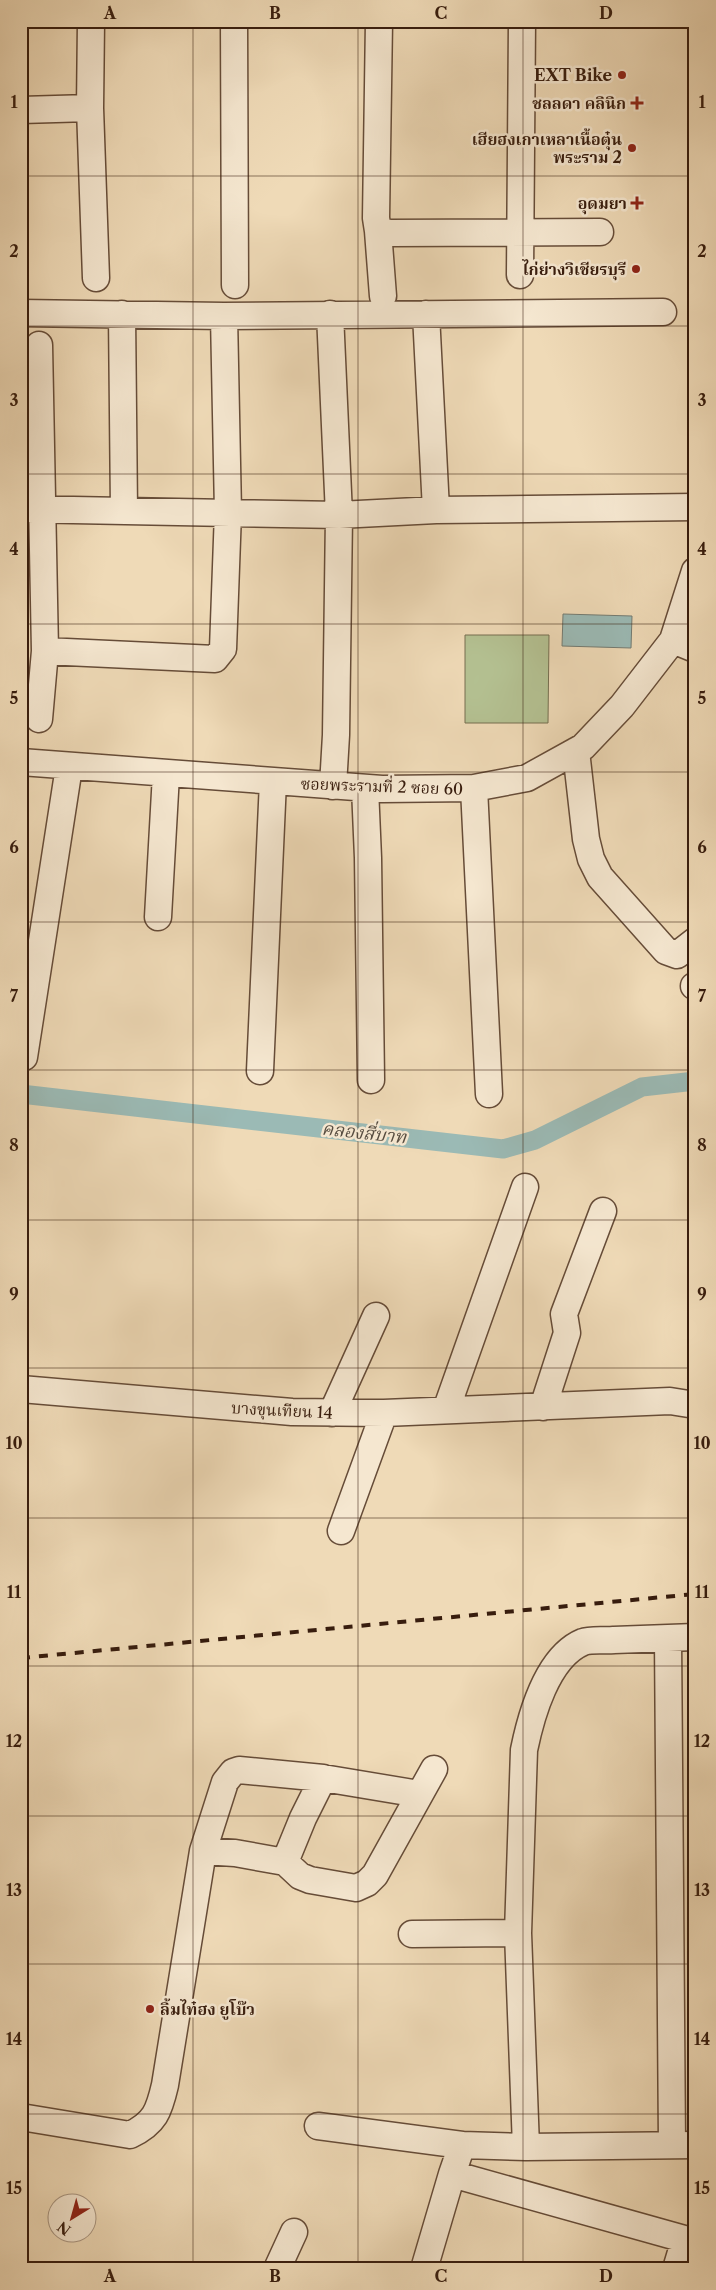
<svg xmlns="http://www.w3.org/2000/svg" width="716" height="2290" font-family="'Libre Caslon Text','Noto Serif Thai',serif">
	<rect width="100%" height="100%" fill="#efdab7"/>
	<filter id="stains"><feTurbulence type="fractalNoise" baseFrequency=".004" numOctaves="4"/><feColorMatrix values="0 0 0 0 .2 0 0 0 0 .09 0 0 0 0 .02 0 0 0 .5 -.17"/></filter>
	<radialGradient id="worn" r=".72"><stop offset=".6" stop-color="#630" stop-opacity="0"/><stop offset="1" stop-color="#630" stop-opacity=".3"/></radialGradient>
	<path fill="#b4c192" stroke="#766f50" d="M465 635H549L548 723H465Z"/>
	<path fill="#9bbab5" stroke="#737b72" d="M563 614 632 616 631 648 562 646Z"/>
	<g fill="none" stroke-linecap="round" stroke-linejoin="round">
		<path stroke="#9bbab5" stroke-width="19" d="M21 1094 503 1149 535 1140 642 1087 695 1081"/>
		<g stroke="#664c38" stroke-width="29">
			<path id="minor" d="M91 21 90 108 96 278
				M234 21 235 285
				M379 21 376 218 378 231 391 233 600 232
				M21 110 90 108
				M378 231 383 296
				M520 275 522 21
				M21 313 224 316 663 312
				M122 314 124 511
				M330 314 339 515 336 735 333 786
				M426 314 436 510
				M39 345 45 651 39 719
				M21 509 339 515 436 510 695 507
				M673 640 695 649
				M45 651 215 659 223 649 228 512 224 316
				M576 751 586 839 591 859 600 877 666 951 677 955 695 941
				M21 762 382 789 474 788 527 778 583 747 622 706 673 640 695 571
				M365 788 368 858 371 1080
				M474 788 489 1094
				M158 917 166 774
				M694 986H695
				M24 1057 69 767
				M260 1071 273 781
				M21 1389 292 1412 384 1413 670 1401 695 1405
				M543 1407 567 1333 564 1314 603 1211
				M446 1410 525 1187
				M332 1413 376 1316
				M341 1531 384 1413
				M668 1638 672 2145
				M203 1851 225 1782 233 1772 239 1770 323 1778
				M285 1862 303 1818 323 1778 419 1794
				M412 1934 518 1933
				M21 2117 130 2135C155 2123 159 2111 165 2085L203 1851 235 1853 285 1862 300 1876 310 1880 356 1888 367 1883 375 1875 434 1769
				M318 2126 462 2145
				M526 2147 518 1933 524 1750C531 1716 547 1657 583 1642 591 1639 605 1641 614 1640 641 1639 668 1638 695 1637
				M452 2174 462 2145 526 2147 695 2145
				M277 2269 294 2232
				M424 2269 452 2174 695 2242
				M676 2269 685 2239"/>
		</g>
		<use href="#minor" stroke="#f5e7d0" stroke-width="26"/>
		<path stroke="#381d0e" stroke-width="4" stroke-dasharray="9 9" stroke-linecap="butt" d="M21 1658 695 1594"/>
	</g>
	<path fill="none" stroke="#381d0e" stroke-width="1" stroke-opacity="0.55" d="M193 21V2269M358 21V2269M523 21V2269M21 176H695M21 326H695M21 474H695M21 624H695M21 772H695M21 922H695M21 1070H695M21 1220H695M21 1368H695M21 1518H695M21 1666H695M21 1816H695M21 1964H695M21 2114H695"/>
	<g fill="#8f2418" stroke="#f5e7d0" stroke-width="2">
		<circle cx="622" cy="75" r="5"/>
		<path d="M634.5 95.5h5v5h5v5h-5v5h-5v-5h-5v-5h5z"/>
		<circle cx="632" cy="148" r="5"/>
		<path d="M634.5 195.5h5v5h5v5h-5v5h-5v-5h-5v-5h5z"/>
		<circle cx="636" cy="269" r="5"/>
		<circle cx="150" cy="2009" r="5"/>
	</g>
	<g text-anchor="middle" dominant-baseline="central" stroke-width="5" stroke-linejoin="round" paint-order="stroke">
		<g font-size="16" font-weight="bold" fill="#381d0e" stroke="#f5e7d0" text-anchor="end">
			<text x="612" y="75">EXT Bike</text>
			<text x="626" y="103">ชลลดา คลินิก</text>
			<text x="622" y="139">เฮียฮงเกาเหลาเนื้อตุ๋น<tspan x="622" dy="18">พระราม 2</tspan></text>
			<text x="627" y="203">อุดมยา</text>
			<text x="626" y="269">ไก่ย่างวิเชียรบุรี</text>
			<text x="160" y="2009" text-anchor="start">ลิ้มไท๋ฮง ยูโบ๊ว</text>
		</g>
		<g font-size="16" fill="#381d0e" stroke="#f5e7d0">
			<text transform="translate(382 786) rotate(2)">ซอยพระรามที่ 2 ซอย 60</text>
			<text transform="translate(282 1410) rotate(3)">บางขุนเทียน 14</text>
		</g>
		<g font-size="18" font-style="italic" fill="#564c40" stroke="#f5e7d0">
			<text transform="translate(364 1133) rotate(6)">คลองสี่บาท</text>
		</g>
	</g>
	<rect width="716" height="2290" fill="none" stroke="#efdab7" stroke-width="55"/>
	<g transform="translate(72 2218) rotate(217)"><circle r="24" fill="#f5e7d0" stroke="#a99682"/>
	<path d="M0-4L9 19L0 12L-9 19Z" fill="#8f2418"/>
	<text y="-8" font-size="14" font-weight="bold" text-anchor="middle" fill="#381d0e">N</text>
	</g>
	<rect x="28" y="28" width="660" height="2234" fill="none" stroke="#381d0e" stroke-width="2"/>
	<g font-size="16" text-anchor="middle" font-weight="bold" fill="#381d0e">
		<text x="110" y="19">A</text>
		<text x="275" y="19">B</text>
		<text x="441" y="19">C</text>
		<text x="606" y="19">D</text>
		<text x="14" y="108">1</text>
		<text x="702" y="108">1</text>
		<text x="14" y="257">2</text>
		<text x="702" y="257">2</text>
		<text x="14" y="406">3</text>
		<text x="702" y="406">3</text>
		<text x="14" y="555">4</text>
		<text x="702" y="555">4</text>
		<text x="14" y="704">5</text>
		<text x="702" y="704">5</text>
		<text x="14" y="853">6</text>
		<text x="702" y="853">6</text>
		<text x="14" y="1002">7</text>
		<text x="702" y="1002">7</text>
		<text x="14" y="1151">8</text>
		<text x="702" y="1151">8</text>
		<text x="14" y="1300">9</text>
		<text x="702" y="1300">9</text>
		<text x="14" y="1449">10</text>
		<text x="702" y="1449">10</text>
		<text x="14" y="1598">11</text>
		<text x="702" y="1598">11</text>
		<text x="14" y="1747">12</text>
		<text x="702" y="1747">12</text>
		<text x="14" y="1896">13</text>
		<text x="702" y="1896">13</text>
		<text x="14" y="2045">14</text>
		<text x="702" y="2045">14</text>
		<text x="14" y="2194">15</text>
		<text x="702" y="2194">15</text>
		<text x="110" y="2282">A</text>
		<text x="275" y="2282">B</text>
		<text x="441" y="2282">C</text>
		<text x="606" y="2282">D</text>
	</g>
	<rect width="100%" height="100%" filter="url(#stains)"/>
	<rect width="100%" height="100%" fill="url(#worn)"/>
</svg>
